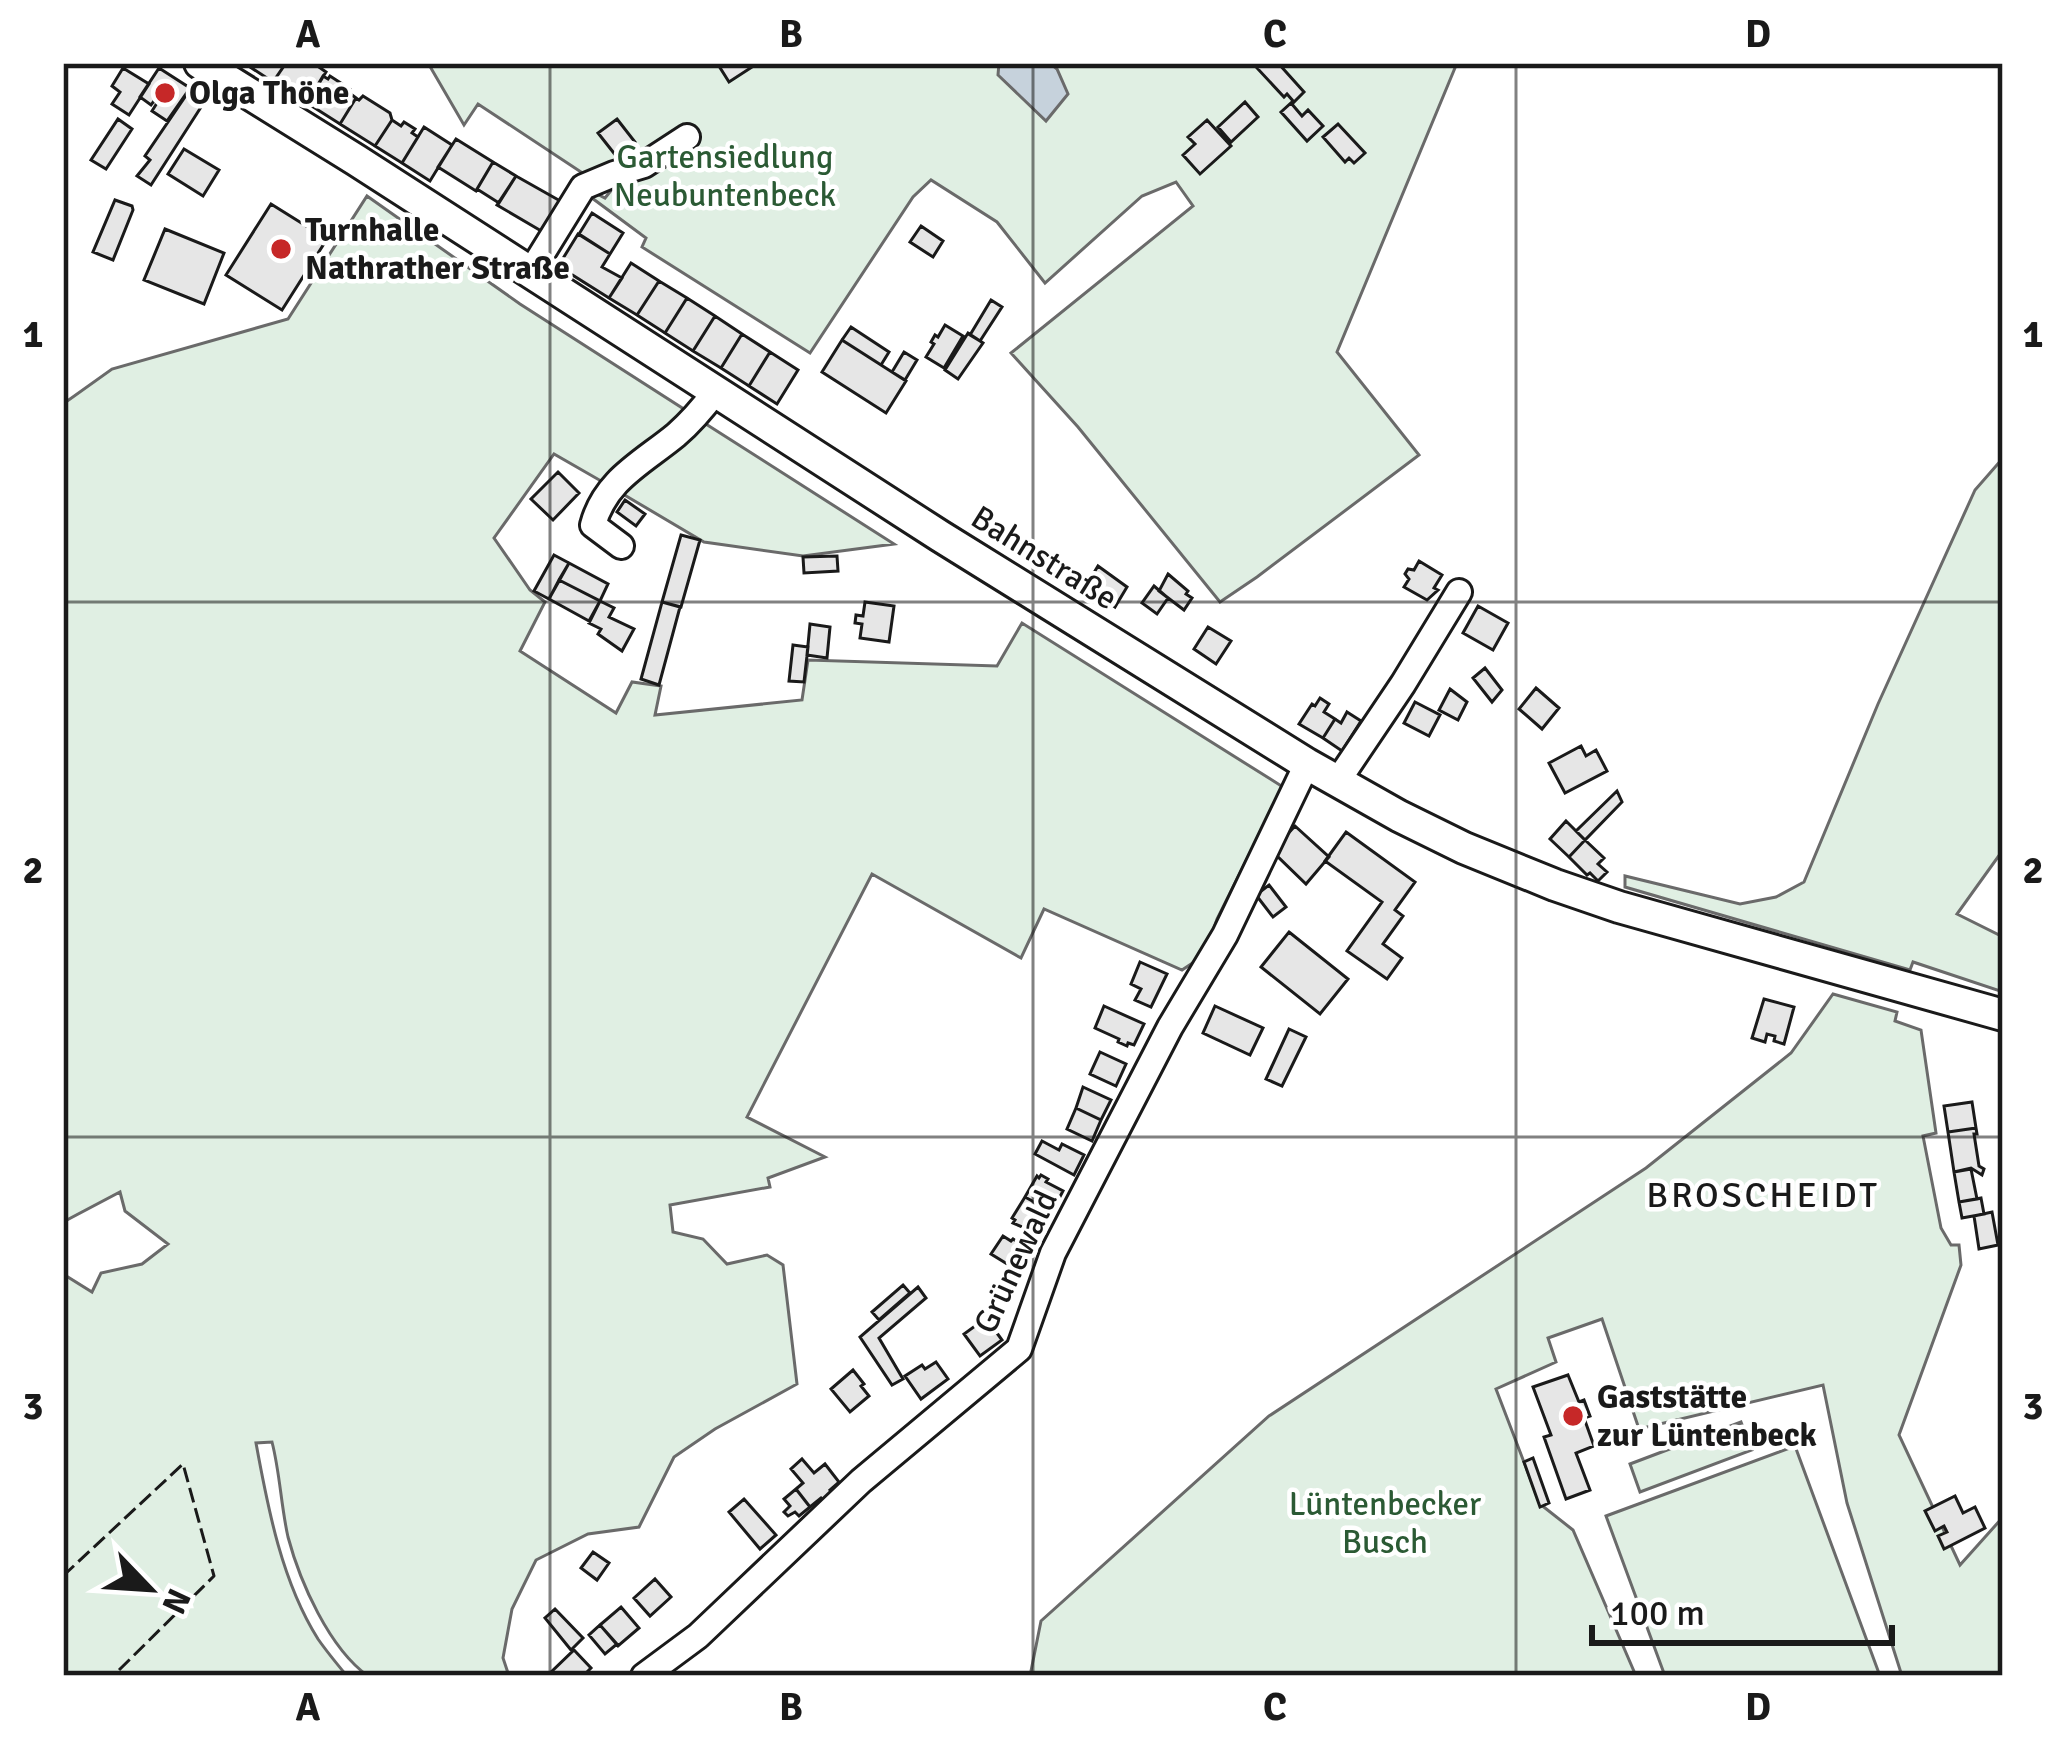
<svg xmlns="http://www.w3.org/2000/svg" width="2066" height="1739" font-family="Signika,sans-serif">
	<rect width="100%" height="100%" fill="#fff"/>
	<path fill="#e0efe3" stroke="#6a6a6a" stroke-width="3" d="M428 63H1457L1337 352 1419 455 1257 577 1220 602 1078 427 1011 353 1193 206 1176 182 1142 196 1045 283 997 222 931 180 913 197 810 353 642 247 646 238 592 198 595 193 605 198 625 173 584 174 478 104 464 125Z
		M367 196 520 304 690 413 608 485 554 454 494 538 530 590 545 602 520 651 616 713 632 682 661 686 655 715 802 700 808 660 997 666 1022 623 1283 787 1217 919 1202 963 1194 962 1182 970 1044 909 1021 958 872 874 747 1117 825 1157 768 1178 770 1187 670 1205 673 1232 703 1239 727 1264 767 1255 783 1265 797 1384 715 1429 674 1457 639 1527 588 1534 536 1560 512 1609 503 1658 509 1676H368C329 1648 300 1582 288 1537 281 1506 280 1473 272 1442L256 1443C268 1509 282 1582 318 1639 327 1652 337 1664 347 1676H63V1274L92 1292 101 1273 142 1264 168 1244 125 1211 120 1192 63 1222V404L112 369 288 319Z
		M698 419 894 544 803 556 704 542 616 490Z
		M2003 458V850L1957 914 2003 937V992L1913 962 1910 970 1625 887V876L1740 904 1776 897 1804 882 1878 704 1975 490Z
		M1833 994 1897 1012 1895 1021 1921 1030 1936 1133 1923 1136 1941 1228 1951 1245H1959L1961 1265 1899 1435 1960 1565 2003 1517V1676H1902L1847 1503 1823 1385 1639 1429 1602 1319 1548 1338 1556 1362 1496 1389 1540 1504 1573 1530 1636 1676H1030L1041 1621 1269 1416 1646 1168 1791 1053Z
		M1741 1422 1752 1450 1640 1492 1630 1464Z
		M1795 1446 1880 1676H1665L1606 1516Z"/>
	<path fill="#c6d2dc" stroke="#6a6a6a" stroke-width="3" d="M999 63H1050L1057 69 1068 94 1046 121 998 75Z"/>
	<path fill="#e6e6e6" stroke="#1a1a1a" stroke-width="3" d="M244 63H286L273 82Z
		M286 63H317L316 65 326 72 307 103 298 100 297 97 281 89 273 82Z
		M723 63H750L752 67 729 82 719 66Z
		M1263 63H1278L1304 92 1294 102 1287 94 1284 97 1257 68Z
		M123 68 149 84 129 115 112 104 120 92 112 86Z
		M159 68 190 88 167 121 152 111 157 103 154 101 151 105 140 97Z
		M323 76 328 79 330 76 350 89 348 92 356 98 340 124 307 103Z
		M187 94 203 104 151 185 137 176 150 160 145 156Z
		M363 96 390 113 392 120 375 146 340 124 356 98 359 100Z
		M1245 102 1258 117 1231 142 1218 127Z
		M1291 103 1302 116 1308 110 1323 126 1307 141 1281 112Z
		M118 119 132 129 106 169 91 160Z
		M617 119 635 142 617 157 598 133Z
		M392 120 401 126 404 122 415 129 412 133 418 137 402 163 375 146Z
		M1207 120 1231 146 1200 174 1183 155 1195 144 1188 137Z
		M1338 124 1365 153 1354 163 1349 158 1345 162 1323 137Z
		M424 127 452 145 430 181 402 163Z
		M456 139 493 162 476 191 438 167Z
		M184 149 219 170 203 196 168 174Z
		M493 162 516 176 499 203 477 189Z
		M516 176 562 202 543 232 497 205Z
		M115 200 132 206 133 210 113 260 93 252Z
		M271 204 327 239 282 310 226 275Z
		M592 213 623 233 610 254 579 234Z
		M921 226 943 241 933 257 910 242Z
		M165 229 224 253 204 304 144 280Z
		M578 234 610 254 602 267 622 278 609 298 563 269 562 260Z
		M631 263 659 281 637 315 609 298Z
		M659 281 687 298 665 333 637 315Z
		M687 298 715 316 693 351 665 333Z
		M991 300 1002 307 980 341 970 335Z
		M715 316 742 334 721 368 693 351Z
		M945 325 963 336 944 368 926 357 934 344 931 342 935 335 938 337Z
		M851 327 889 352 881 365 842 340Z
		M968 333 983 343 958 379 945 370Z
		M742 334 770 352 749 386 721 368Z
		M842 340 906 381 886 413 822 372Z
		M770 352 798 370 777 404 749 386Z
		M904 352 917 360 905 380 892 372Z
		M558 472 579 493 553 520 531 499Z
		M625 500 645 514 636 526 617 512Z
		M681 535 700 540 681 607 662 602Z
		M554 555 569 563 549 599 534 591Z
		M837 556 838 571 804 573 803 557Z
		M1419 561 1442 575 1434 588 1438 590 1427 600 1404 587 1409 579 1405 574 1408 569 1414 570Z
		M569 563 608 584 600 601 559 580Z
		M1098 566 1127 587 1115 607 1086 586Z
		M1168 574 1188 591 1186 594 1192 598 1184 610 1159 591Z
		M559 580 600 601 589 621 549 599Z
		M1154 586 1168 598 1157 614 1142 603Z
		M600 601 614 608 609 617 634 629 622 651 598 634 601 629 589 623Z
		M662 602 680 607 659 685 641 679Z
		M865 602 894 606 889 642 860 638 862 624 855 623 856 615 863 616Z
		M1478 606 1508 623 1493 650 1463 633Z
		M810 624 830 627 827 658 807 655Z
		M1208 627 1231 641 1216 664 1194 649Z
		M793 645 808 647 804 682 789 681Z
		M1485 668 1502 690 1492 702 1473 678Z
		M1536 688 1559 708 1542 729 1519 709Z
		M1450 689 1467 702 1458 720 1439 710Z
		M1320 698 1329 704 1324 712 1335 719 1323 738 1299 724 1312 704 1315 706Z
		M1415 702 1440 715 1429 736 1404 723Z
		M1347 712 1361 721 1342 751 1323 738 1335 719 1341 723Z
		M1581 746 1586 756 1596 750 1607 771 1565 793 1549 763Z
		M1617 791 1622 802 1585 840 1576 831Z
		M1566 821 1585 840 1569 857 1550 839Z
		M1295 826 1329 857 1306 884 1272 851Z
		M1346 832 1415 882 1395 910 1403 916 1383 944 1402 958 1387 979 1347 951 1382 902 1325 861Z
		M1585 840 1604 858 1598 864 1607 872 1598 881 1590 873 1587 875 1569 857Z
		M1269 885 1286 907 1273 917 1256 895Z
		M1289 932 1348 979 1320 1014 1261 967Z
		M1140 962 1167 974 1151 1007 1135 1000 1141 989 1131 984Z
		M1764 999 1794 1007 1784 1044 1774 1041 1775 1036 1767 1034 1765 1042 1752 1038Z
		M1104 1006 1144 1024 1134 1045 1128 1043 1127 1046 1118 1042 1119 1039 1095 1028Z
		M1215 1006 1263 1028 1250 1055 1203 1033Z
		M1289 1029 1306 1037 1282 1086 1266 1079Z
		M1100 1052 1126 1064 1116 1086 1090 1074Z
		M1083 1087 1111 1100 1101 1120 1076 1108Z
		M1972 1102 1976 1128 1948 1132 1944 1106Z
		M1076 1108 1101 1120 1092 1141 1067 1129Z
		M1976 1128 1977 1134H1974L1979 1166 1984 1169 1982 1175 1971 1168 1954 1172 1948 1132Z
		M1042 1141 1059 1150 1062 1144 1084 1155 1074 1175 1035 1154Z
		M1971 1169 1977 1199 1959 1202 1954 1172Z
		M1041 1175 1048 1179 1046 1182 1063 1191 1052 1212 1025 1197 1037 1176 1039 1178Z
		M1025 1197 1052 1212 1039 1234 1013 1223 1015 1220 1012 1218Z
		M1981 1198 1984 1214 1962 1218 1959 1202Z
		M1992 1212 1998 1245 1979 1249 1974 1216Z
		M1003 1236 1011 1241 1013 1239 1029 1250 1017 1270 991 1254Z
		M903 1285 910 1293 879 1320 872 1312Z
		M918 1287 926 1298 879 1338 903 1379 892 1385 860 1337Z
		M986 1318 1002 1340 980 1356 964 1334Z
		M936 1362 948 1379 921 1399 905 1376 922 1365 925 1369Z
		M853 1370 864 1384 861 1386 869 1396 850 1412 831 1389Z
		M1568 1375 1579 1402 1584 1400 1590 1416 1584 1418 1594 1446 1576 1453 1590 1490 1566 1499 1544 1437 1551 1435 1533 1387Z
		M1533 1458 1549 1503 1540 1507 1524 1462Z
		M802 1459 814 1473 825 1464 839 1482 830 1490 833 1494 824 1501 821 1498 810 1507 796 1489 803 1483 791 1469Z
		M796 1489 810 1507 799 1516 795 1512 788 1516 784 1512 790 1506 784 1499Z
		M1955 1496 1963 1513 1975 1507 1985 1528 1944 1549 1938 1536 1947 1532 1944 1526 1935 1531 1925 1511Z
		M744 1499 776 1535 760 1549 729 1512Z
		M593 1552 609 1563 597 1580 581 1568Z
		M655 1579 671 1597 650 1616 634 1598Z
		M621 1607 639 1628 618 1646 600 1625Z
		M555 1609 583 1638 571 1650 545 1618Z
		M600 1625 617 1644 605 1654 589 1635Z
		M574 1650 591 1668 585 1674 587 1676H547Z"/>
	<g fill="none" stroke-linecap="round" stroke-linejoin="round">
		<g stroke="#1a1a1a" stroke-width="30">
			<path id="minor" d="M530 273 583 187 614 174 644 165 687 137
				M621 546 593 525C605 480 642 463 676 435 691 422 703 408 715 392
				M1337 782 1403 684 1459 592
				M644 1676 698 1636 861 1481 1019 1349 1053 1253 1170 1027 1225 935 1307 764"/>
		</g>
		<g stroke="#1a1a1a" stroke-width="36">
			<path id="major" d="M200 63 356 160 940 536 1307 764 1399 816 1464 848 1555 885 1619 907 2003 1015"/>
		</g>
		<use href="#minor" stroke="#fff" stroke-width="24"/>
		<use href="#major" stroke="#fff" stroke-width="30"/>
		<path stroke="#1a1a1a" stroke-width="3" stroke-dasharray="15 6" stroke-linecap="butt" d="M63 1576 183 1464 214 1576 113 1676"/>
	</g>
	<path fill="none" stroke="#1a1a1a" stroke-width="3" stroke-opacity="0.55" d="M550 63V1676M1033 63V1676M1516 63V1676M63 602H2003M63 1137H2003"/>
	<g fill="#c62828" stroke="#fff" stroke-width="4.5">
		<circle cx="165" cy="93" r="12"/>
		<circle cx="281" cy="249" r="12"/>
		<circle cx="1573" cy="1416" r="12"/>
	</g>
	<g text-anchor="middle" dominant-baseline="central" stroke-width="9" stroke-linejoin="round" paint-order="stroke">
		<g font-size="33" font-weight="bold" fill="#1a1a1a" stroke="#fff" text-anchor="start">
			<text x="189" y="93">Olga Thöne</text>
			<text x="305" y="230">Turnhalle<tspan x="305" dy="38">Nathrather Straße</tspan></text>
			<text x="1597" y="1397">Gaststätte<tspan x="1597" dy="38">zur Lüntenbeck</tspan></text>
		</g>
		<g font-size="33" fill="#2b5a34" stroke="#fff">
			<text x="725" y="157">Gartensiedlung<tspan x="725" dy="38">Neubuntenbeck</tspan></text>
			<text x="1385" y="1504">Lüntenbecker<tspan x="1385" dy="38">Busch</tspan></text>
		</g>
		<g font-size="33" fill="#1a1a1a" stroke="#fff">
			<text transform="translate(1044 558) rotate(32)">Bahnstraße</text>
			<text transform="translate(1016 1262) rotate(-65)">Grünewald</text>
		</g>
		<g font-size="36" letter-spacing="3" fill="#1a1a1a" stroke="#fff">
			<text x="1763" y="1195">BROSCHEIDT</text>
		</g>
	</g>
	<rect width="2066" height="1739" fill="none" stroke="#ffffff" stroke-width="132"/>
	<g transform="translate(150 1589) rotate(115)" stroke="#ffffff" stroke-width="9" paint-order="stroke">
	<path d="M0-9L21 45L0 30L-21 45Z" fill="#1a1a1a"/>
	<text y="-18" font-size="33" font-weight="bold" text-anchor="middle" fill="#1a1a1a">N</text>
	</g>
	<path d="M1592 1625v18h300v-18" fill="none" stroke="#1a1a1a" stroke-width="6"/>
	<text x="1610" y="1625" font-size="36" fill="#1a1a1a" stroke="#ffffff" stroke-width="9" paint-order="stroke">100 m</text>
	<rect x="66" y="66" width="1934" height="1607" fill="none" stroke="#1a1a1a" stroke-width="4.5"/>
	<g font-size="39" text-anchor="middle" font-weight="bold" fill="#1a1a1a">
		<text x="308" y="47">A</text>
		<text x="791" y="47">B</text>
		<text x="1275" y="47">C</text>
		<text x="1758" y="47">D</text>
		<text x="33" y="347">1</text>
		<text x="2033" y="347">1</text>
		<text x="33" y="883">2</text>
		<text x="2033" y="883">2</text>
		<text x="33" y="1419">3</text>
		<text x="2033" y="1419">3</text>
		<text x="308" y="1720">A</text>
		<text x="791" y="1720">B</text>
		<text x="1275" y="1720">C</text>
		<text x="1758" y="1720">D</text>
	</g>
</svg>
